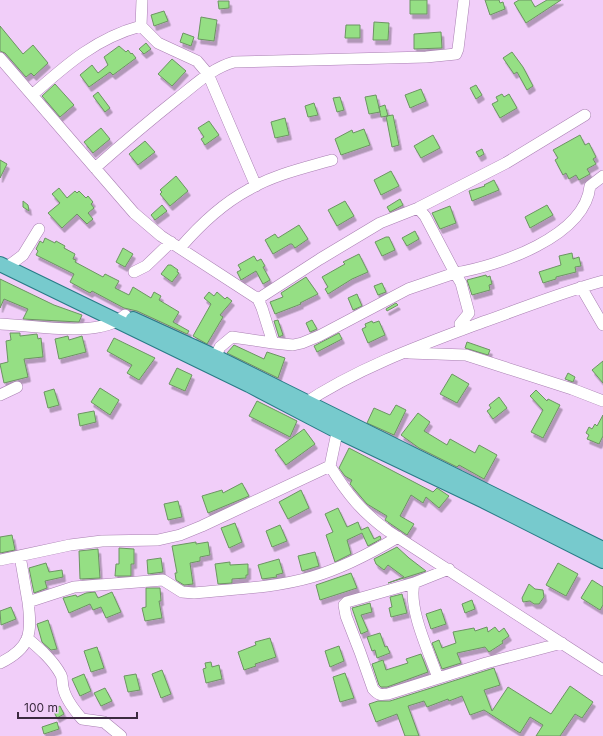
<svg xmlns="http://www.w3.org/2000/svg" width="603" height="736" font-family="Inter,sans-serif">
	<defs>
		<filter id="shadow"><feDropShadow dx="2.5" dy="4.5" stdDeviation="0" flood-color="#0004"/></filter>
	</defs>
	<rect width="100%" height="100%" fill="#f1cef9"/>
	<path fill="#95df84" stroke="#6c9462" filter="url(#shadow)" d="M410 0H427V14H410Z
		M485 0H499L500 3 503 2 505 9 490 15Z
		M519 0H531L535 7 547 0H561L526 23 514 3Z
		M218 1H229V8L219 9Z
		M164 11 168 21 154 26 151 15Z
		M201 17 217 20 214 41 198 39Z
		M374 22 389 23 388 40H373Z
		M346 25H360V38H345Z
		M0 26 23 54 33 45 48 63 34 76 31 73 26 77 5 53 0 51Z
		M441 32 442 48 414 49V34Z
		M183 33 194 37 191 46 180 42Z
		M146 43 151 49 144 54 139 49Z
		M119 46 126 52 128 50 131 54 132 53 136 58 113 75 110 72 89 87 80 75 92 65 98 73 108 65 104 57Z
		M512 52 523 67 533 86 527 90 517 72 514 74 503 58Z
		M172 59 186 71 172 86 158 74Z
		M55 84 74 105 60 117 42 96Z
		M476 85 482 95 476 99 470 88Z
		M421 89 426 101 410 108 405 95Z
		M98 92 110 108 105 112 93 96Z
		M502 94 504 97 509 94 517 108 500 118 492 104 498 101 496 97Z
		M376 95 380 112 369 114 365 97Z
		M340 97 344 110 337 112 333 98Z
		M314 103 318 115 308 117 305 106Z
		M385 105 388 116 381 117 379 107Z
		M393 115 399 145 392 147 386 116Z
		M285 118 289 135 275 138 271 122Z
		M209 121 219 135 205 145 201 139 204 137 198 128Z
		M101 128 110 139 93 153 84 142Z
		M364 129 370 145 341 155 335 139 352 130 353 133Z
		M433 135 440 148 421 158 414 146Z
		M580 135 585 145 589 143 596 157 593 159 596 164 587 169 590 174 579 180 576 175 569 179 566 173 563 175 555 160 558 158 553 150Z
		M145 141 155 152 138 165 129 154Z
		M482 149 484 154 479 157 476 152Z
		M0 160 7 164 0 178Z
		M391 171 399 186 381 195 374 180Z
		M176 176 188 191 170 206 160 194 162 192 160 190Z
		M494 180 499 190 472 201 469 191 485 186 484 185Z
		M59 188 67 198 75 191 77 193 79 191 86 198 88 196 93 202 91 204 94 208 88 213 93 219 87 224 77 214 62 228 48 213 60 203 52 194Z
		M400 199 403 205 390 212 387 207Z
		M23 201 28 205 29 211 23 207Z
		M345 201 354 216 337 226 328 210Z
		M162 205 167 211 155 220 151 215Z
		M547 205 553 215 530 228 525 217Z
		M450 206 456 223 440 229 432 213Z
		M299 225 308 239 295 248 292 244H290L273 254 265 240 275 234 278 238Z
		M415 231 419 239 407 246 402 238Z
		M386 237H389L395 250 382 256 375 242Z
		M45 238 55 243 56 241 65 246 64 248 75 254 73 259 76 260 75 262 103 277 105 274 119 281 115 288 129 295 133 287 151 298 154 292 161 296 159 300 179 312 173 322 189 331 187 334 137 311 124 308 92 291 90 293 70 282 74 274 36 255 38 251 36 249 40 241 43 243Z
		M123 248 133 254 125 267 116 262Z
		M572 253 573 259 579 257 581 266 575 267 576 272 556 277V279L543 283 539 272 561 265 559 256Z
		M359 254 368 272 352 279 328 294 325 289 328 287 322 277 345 264 343 262Z
		M254 256 257 261 261 259 265 266 263 267 270 280 263 284 256 271 241 280 237 272 241 270 238 265Z
		M168 265H171L178 270 177 272 179 273 172 282 161 274Z
		M486 275 487 277 490 276 492 284 489 285 490 290 472 295 467 280Z
		M306 277 318 294 300 303 301 304 275 314 270 302 283 297 281 293Z
		M0 279 54 305 82 315 79 322 23 319 28 309 4 299 0 308Z
		M382 283 386 292 378 295 374 286Z
		M209 292 214 296 217 292 225 299 227 297 232 301 220 315 223 317 207 344 193 336 211 304 204 298Z
		M357 294 362 306 353 310 348 298Z
		M396 303 398 305 387 311 386 309Z
		M278 320 283 335 279 337 274 321Z
		M312 320 317 329 310 332 306 323Z
		M372 321 373 323 379 321 385 335 368 343 362 329 366 327 365 324Z
		M10 333H20V336L37 334 38 339 41 338 43 357 24 359 28 377 4 383 0 364 8 362 6 341 11 340Z
		M339 333 342 339 317 352 314 346Z
		M68 336 69 340 82 336 86 352 59 359 55 339Z
		M114 338 155 358 139 380 127 373 132 365 107 351Z
		M467 342 490 350 488 355 465 348Z
		M234 345 264 359 267 352 285 358 278 378 227 353Z
		M603 361V383L592 370Z
		M177 368 192 375 185 391 169 384Z
		M568 373 575 377 573 382 565 379Z
		M452 374 469 384 457 403 440 394Z
		M100 388 119 400 110 415 91 402Z
		M54 389 59 405 48 408 44 392Z
		M536 390 547 401 548 399 560 405 543 438 531 432 543 410 530 396Z
		M499 397 507 408 493 419 487 411 491 408 489 405Z
		M257 401 297 421 290 437 249 416Z
		M396 405 406 410 394 435 367 423 374 408 390 415Z
		M94 411 96 422 80 426 78 414Z
		M418 413 430 422 424 431 447 445 450 439 475 453 479 445 497 455 484 479 459 465 457 467 419 448 401 435Z
		M603 415V436L599 444 587 439 589 435 586 433 589 427 592 429 595 424 597 426Z
		M304 429 315 444 286 465 275 450Z
		M349 448 433 492 437 488 449 496 439 508 426 497 423 503 411 495 400 516 414 524 407 535 385 520 387 516 367 504 350 484 352 480 345 476 339 468Z
		M242 483 249 496 208 513 202 496 222 490 223 493Z
		M301 490 309 508 288 519 279 502Z
		M178 501 182 517 168 520 164 504Z
		M338 508 347 527 358 522 361 530 368 527 374 539 380 536 381 539 368 546 362 533 347 540 351 554 335 562 326 535 333 532 325 514Z
		M235 523 242 542 229 548 221 528Z
		M280 525 287 541 272 547 266 531Z
		M12 535 15 550 0 553V537Z
		M196 542V544L208 542 210 555 200 557V561L190 563 193 584 184 585 176 580 175 573H177L172 546Z
		M397 547 409 558 426 571 388 583 404 577 388 565 384 570 376 564 374 559Z
		M119 548 134 549V564H131V576H115L116 564H119Z
		M98 549 100 578 80 579 79 551Z
		M315 552 319 566 302 571 298 556Z
		M161 558 163 572 148 574 147 560Z
		M279 559 283 573 276 575 277 577 262 579 258 565Z
		M230 562V565L248 564V575H246V578L232 579V583L218 584 215 564Z
		M46 563 49 572 62 570 63 577 45 581 47 588 34 593 29 568Z
		M558 563 578 574 566 596 546 585Z
		M351 573 357 588 320 600 316 585Z
		M592 580 603 587V605L600 610 581 598Z
		M529 584 535 589 543 590 544 597 539 604H534L530 601 523 602 522 598Z
		M146 588H160L161 601H159L162 618 145 621 142 608 146 607Z
		M95 592 98 598 112 592 121 612 106 618 101 607 93 610 90 604 69 613 63 598 76 595 77 597 86 593Z
		M402 594 407 613 391 617 389 608 392 607 390 597Z
		M472 600 475 609 465 613 462 604Z
		M370 603 372 612 361 615 368 631 361 634 352 608Z
		M11 607 16 619 1 625 0 611Z
		M441 609 446 624 431 629 426 614Z
		M48 620 57 649 51 650 42 642 37 624Z
		M487 627 488 632 495 627 499 632 504 628 509 636 502 641 503 643 489 652 485 647 457 653 461 663 442 669 432 643 439 640 442 648 456 643 453 632 474 628 475 631Z
		M380 633 385 647 387 646 390 653 377 658 375 650 372 651 367 637Z
		M270 638 276 657 255 664 256 666 244 670 238 652 256 645 255 642Z
		M339 646 344 661 330 667 325 651Z
		M97 647 104 668 91 672 84 651Z
		M421 654 428 672 387 687H381L379 685 372 664 383 660 386 670 408 663 406 659Z
		M211 662 212 667 219 665 222 679 206 683 203 669 206 668 205 663Z
		M494 668 500 685 484 690 492 711 508 687 551 714 570 686 593 702 582 718 575 714 560 736H536L543 725 530 717 520 733 484 710 470 715 462 696 449 701 448 699 427 707 424 701 408 706 419 736H405L397 714 376 722 369 704 378 701H390Z
		M162 670 171 694 161 698 152 674Z
		M345 673 354 698 340 702 333 677Z
		M84 674 91 691 80 696 72 679Z
		M136 674 140 690 128 692 124 676Z
		M105 688 112 701 101 706 94 693Z
		M60 706 64 714 57 718 53 710Z
		M57 722 59 729 44 734 42 727Z"/>
	<g fill="none" stroke-linecap="round" stroke-linejoin="round">
		<g stroke="#a87fb1" stroke-width="12">
			<path id="minor" d="M142 0 141 26 158 43 197 61 208 74 256 186
				M0 58 134 213 161 236 258 299 262 308 273 343
				M32 95C66 65 96 38 141 26
				M95 168C122 144 149 121 178 98 196 84 212 68 234 62L426 57 456 54 458 49 464 0
				M418 208 425 216 455 273C498 266 585 237 590 186L603 176
				M180 248C199 226 222 204 248 190 273 175 304 168 332 160
				M7 267 23 255 39 229
				M134 272 146 266 171 242
				M581 287 603 325
				M258 299 320 259 380 223 418 208 506 163 585 115
				M0 324C33 325 101 339 125 315
				M409 353 466 355 572 389 603 401
				M212 364 220 347 232 337 273 343 293 345 302 343 319 336 408 289 455 273 461 283 469 313 460 324 462 330
				M0 395 17 387
				M302 405C357 368 421 345 483 322 523 308 562 292 603 281
				M330 466C347 494 362 512 388 531L603 670
				M20 556 28 602 74 587 163 580 182 592 194 593C233 589 274 588 312 577 343 568 371 553 398 537
				M0 560 70 545 102 541 158 540 180 535 202 526 330 466 339 423
				M449 569 414 583 347 602 344 605 346 616 360 652 373 689C378 695 380 695 388 694L486 663 562 643
				M414 583C408 609 429 652 438 678
				M27 638C40 649 53 660 61 675 63 679 62 683 63 687 65 698 75 711 82 719L104 722 121 736
				M0 663C31 648 32 633 28 602"/>
		</g>
		<g stroke="#287b86" stroke-width="16">
			<path id="major" d="M0 264 249 385 337 431 484 501 603 561
				M133 319 216 357 603 549"/>
		</g>
		<use href="#minor" stroke="#fff" stroke-width="11"/>
		<use href="#major" stroke="#77cacd" stroke-width="14"/>
	</g>
	<path d="M18 712v6h119v-6" fill="none" stroke="#3b2a3f" stroke-width="2"/>
	<text x="24" y="712" font-size="12" fill="#3b2a3f" stroke="#f1cef9" stroke-width="3" paint-order="stroke">100 m</text>
</svg>
